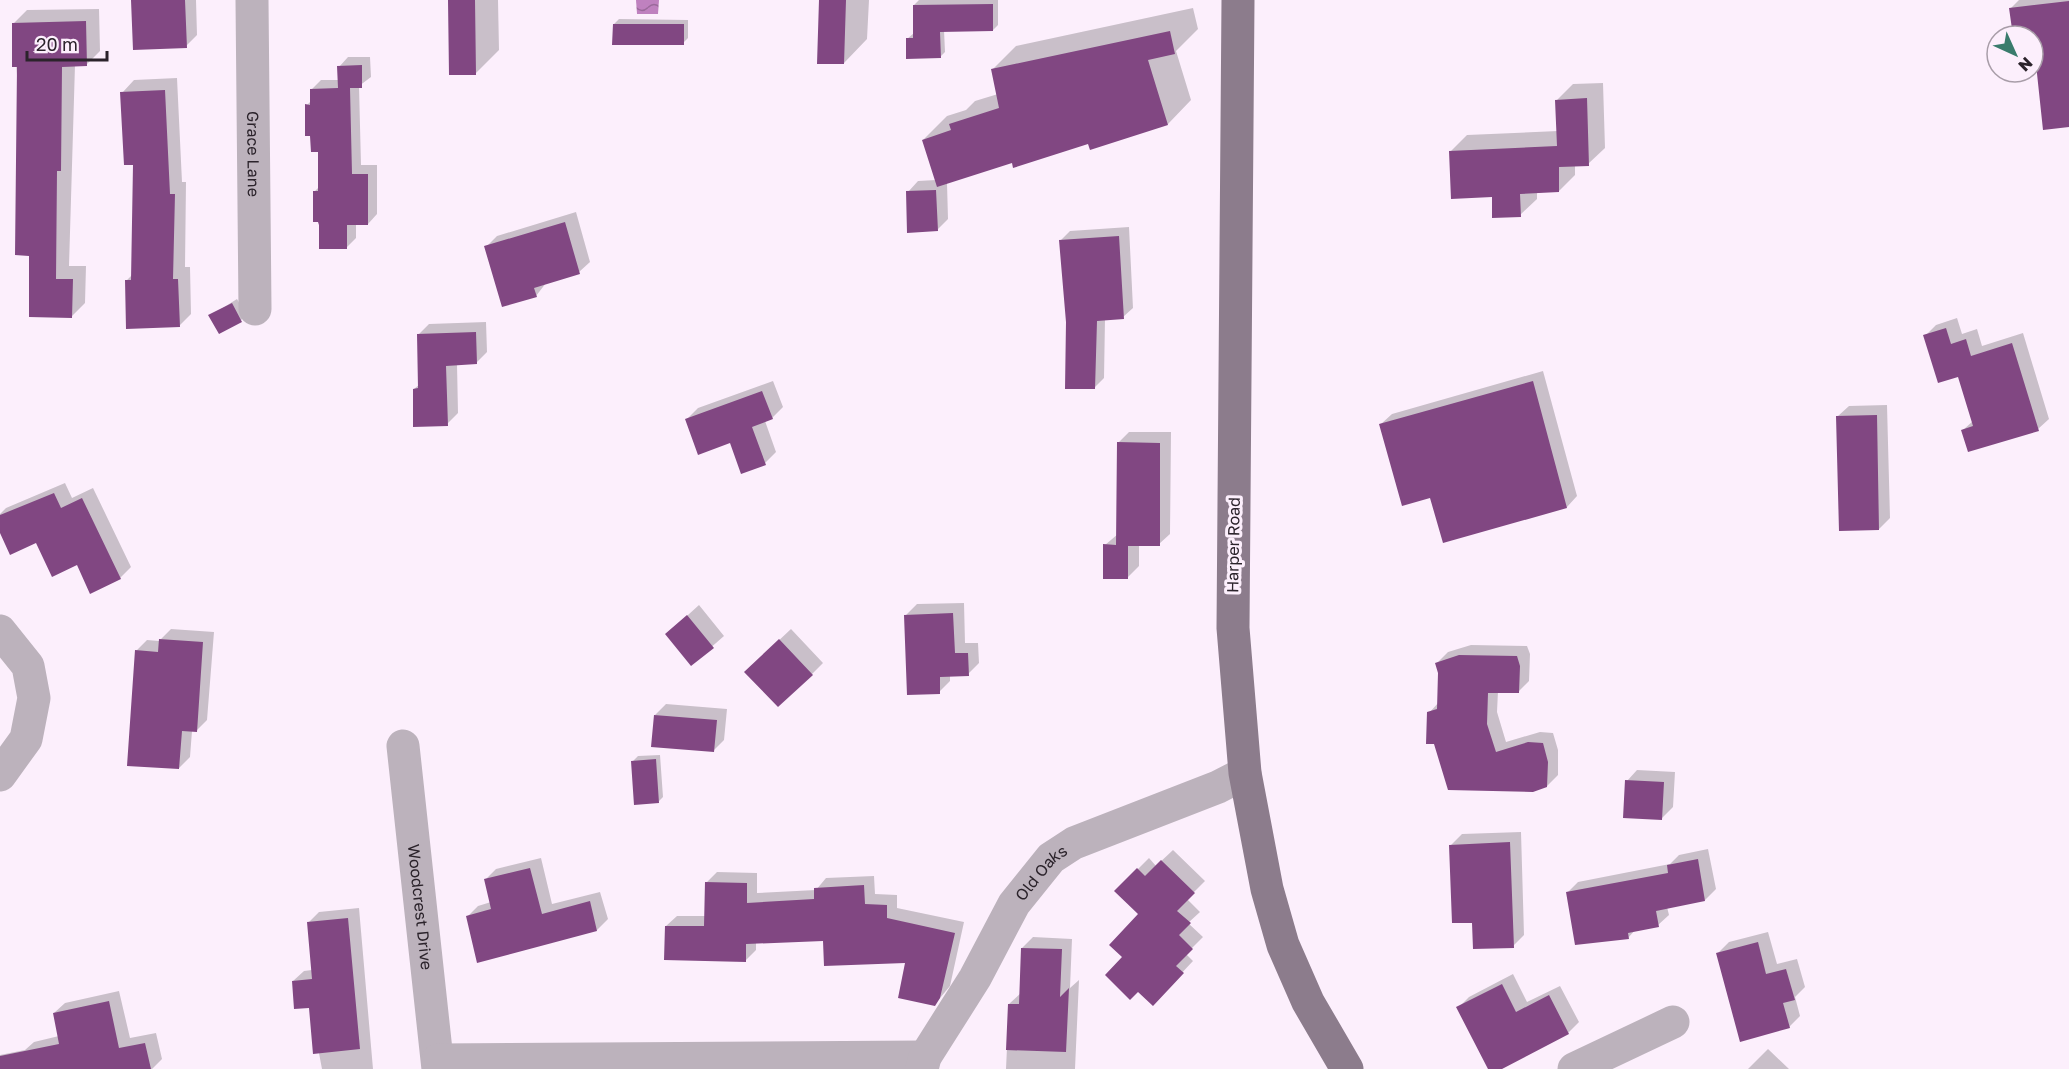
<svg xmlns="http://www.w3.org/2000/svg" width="2069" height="1069" font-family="'Golos Text',sans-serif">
	<defs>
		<pattern id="water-waves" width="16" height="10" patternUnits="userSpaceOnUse" patternTransform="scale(1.5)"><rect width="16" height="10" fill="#bf81bf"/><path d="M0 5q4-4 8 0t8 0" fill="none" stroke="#9b699b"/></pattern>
	</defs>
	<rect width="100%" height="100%" fill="#fceffc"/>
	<path fill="url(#water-waves)" d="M636 0H659L658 14H637Z"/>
	<path fill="#0003" d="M133 0H196L197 35 186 46Z
		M450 0H498L499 50 476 73Z
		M821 0H869L867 39 844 63Z
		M919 0H998V25L993 30H944L945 52 940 57 907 39 914 33V5Z
		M2019 0H2069V125L2034 36H2014L2011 8Z
		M1193 8 1198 29 1176 51 1191 100 1168 124 1012 161 947 183 948 219 937 230 908 192 918 181 936 180 923 140 947 116 966 110 975 101 998 94 993 69 1016 46Z
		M99 9 100 51 86 65H75L69 266H86L85 303 72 316 31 254 13 24 27 10Z
		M619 19 688 20V38L683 43 614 24Z
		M348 57H370L371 77 359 86 361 165H377V214L368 224H356V238L346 248 321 225 314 192 319 187 320 150 307 105 312 100V89L321 80H339V67Z
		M177 78 182 182H186L185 267H190L191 314 179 326 126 281 132 275 134 163 122 93 134 80Z
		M1603 83 1605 148 1588 164 1575 165V175L1559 191 1537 192V199L1520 215 1493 195 1450 152 1467 135 1558 131 1557 100 1573 84Z
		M576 212 590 262 579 272 546 283 536 296 486 247 497 236Z
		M1129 227 1133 308 1123 317 1105 319 1104 378 1094 388 1067 322 1061 240 1070 231Z
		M237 299 246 315 241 320 210 316Z
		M1957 318 1962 334 1977 329 1982 346 2023 333 2049 419 2038 429 1963 430 1973 421 1959 375 1925 336 1936 325Z
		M486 322 487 352 476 363 457 364 458 413 447 424 414 389 420 384 418 335 429 324Z
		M1543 371 1577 496 1567 507 1431 496 1381 424 1392 414Z
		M773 381 783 407 772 418 765 421 776 452 765 463 731 441 687 419 698 408Z
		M1887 405 1890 518 1879 529 1838 416 1849 406Z
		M1129 432H1171L1170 534 1159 544 1139 545V566L1128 577 1105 545 1118 534V443Z
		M65 483 72 498 93 488 131 567 120 578 77 563 36 541 0 530V514L6 508Z
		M964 603 965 643H978L979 663 968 674 950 675V681L939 692 906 615 917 604Z
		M699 605 724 636 692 664 667 634Z
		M171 629 214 632 207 720 196 731H192L190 757 179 768 136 651 147 640 159 641Z
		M791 629 823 663 812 674 757 661Z
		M1471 645 1527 646 1530 654 1529 681 1518 692 1498 691 1497 712 1506 742 1540 732 1553 733 1558 750V775L1547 786 1429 713 1439 702 1440 673 1437 663 1448 652Z
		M666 704 727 709 724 740 713 751 655 715Z
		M660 755 663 797 658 802 633 761 638 756Z
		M1637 770 1675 772 1673 807 1662 818 1627 781Z
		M1521 832 1524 935 1513 946 1474 921 1451 845 1462 834Z
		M1708 849 1716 889 1705 900 1667 907 1669 915 1658 925 1636 929 1628 938 1567 893 1578 882 1670 864 1679 855Z
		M1173 850 1205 881 1187 899 1200 912 1188 923 1203 937 1186 954 1193 961 1163 993 1124 957 1140 914 1116 891 1149 858 1156 866Z
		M541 858 552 904 600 892 608 919 597 930 467 917 478 906 491 902 485 880 496 869Z
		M717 872 757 873V893L816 890 826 878 874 876 875 894 897 895V908L964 922 950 986 935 1004 907 961 824 939 756 943V950L745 961 666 926 677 916H706V883Z
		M359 908 373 1069H322L310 1006 293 981 304 971 312 970 308 923 319 912Z
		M1768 932 1777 964 1797 959 1805 987 1795 997 1800 1016 1789 1027 1718 953 1729 942Z
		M1033 937 1072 939 1070 988 1079 980 1075 1069H1006L1009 1004 1021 993 1022 948Z
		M1513 974 1527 1002 1560 986 1579 1022 1568 1033 1498 1069H1490L1458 1008 1469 997Z
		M119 991 130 1038 156 1033 162 1059 152 1069H0V1055L25 1050 34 1042 59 1036 54 1013 65 1003Z
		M1768 1049 1789 1069H1748Z"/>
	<path fill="#814782" d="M131 0H185L187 48 133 50Z
		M448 0H475L476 75H449Z
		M819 0H846L844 64H817Z
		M2069 1V127L2043 130 2033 36H2013L2009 8Z
		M993 4V31L940 32 941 58 906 59V38H913V5Z
		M86 21 87 66 62 67 61 171H57L56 279H73L72 318 29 317V256L15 255 17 67H12V23Z
		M613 24H684V45H612Z
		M1170 31 1175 54 1148 60 1168 125 1090 150 1088 144 1013 168 1012 163 937 187 922 140 951 130 949 124 999 108 991 69Z
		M362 65V88H350L352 174H368V225H347V249H319V225L318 222H313V191H318V152H311L310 136H305V104L310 105V89L338 88 337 66Z
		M165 90 170 194H175L173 279H178L180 327 126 329 125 280H131L133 165H124L120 92Z
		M1587 98 1589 166 1559 167V192L1520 194 1521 217 1492 218V197L1451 199 1449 151 1557 146 1555 100Z
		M936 190 938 231 907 233 906 191Z
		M565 222 580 274 534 288 537 297 502 307 484 246Z
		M1119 236 1124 319 1097 321 1095 389H1065L1066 322 1059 240Z
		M232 303 242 322 219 334 208 315Z
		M1946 328 1951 344 1966 339 1971 356 2012 343 2039 431 1968 452 1961 430 1973 426 1958 377 1938 383 1923 335Z
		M476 332 477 364 446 366 448 426 413 427V389L418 388 417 334Z
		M1533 381 1567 508 1443 543 1430 498 1402 506 1379 424Z
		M762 391 773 419 752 427 766 465 741 474 730 443 698 455 685 419Z
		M1877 415 1879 530 1839 531 1836 416Z
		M1117 442 1160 443V546H1128V579H1103V544L1116 545Z
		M54 493 61 508 82 498 121 579 90 594 77 565 52 577 36 543 10 555 0 533V515Z
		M953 613 955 653H968L969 676 940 677V694L907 695 904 615Z
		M687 615 714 648 691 666 665 634Z
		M159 639 203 642 197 732 182 731 179 769 127 766 135 650 158 652Z
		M779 639 813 675 778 707 744 672Z
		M1459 655 1517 656 1520 666 1519 693H1488L1487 724 1496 752 1528 742 1543 743 1548 762 1547 787 1533 792 1448 790 1434 744H1426L1427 712 1437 709 1438 673 1435 663Z
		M654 715 717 720 714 752 651 747Z
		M656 759 659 803 634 805 631 761Z
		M1625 780 1664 782 1662 820 1623 818Z
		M1510 842 1514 948 1473 949 1472 923H1452L1449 845Z
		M1698 859 1705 901 1656 911 1659 927 1628 933 1629 939 1575 945 1566 892 1668 873 1667 865Z
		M1161 860 1195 893 1177 911 1191 923 1179 935 1193 949 1176 966 1184 973 1153 1006 1138 992 1130 1000 1105 975 1122 957 1109 945 1138 914 1114 891 1137 868 1145 876Z
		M530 868 542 914 590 901 597 931 477 963 466 916 491 909 484 879Z
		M705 882 747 883V903L814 899V888L864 885 865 904 887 905V918L955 933 940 998 935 1006 898 998 905 963 824 966 823 941 746 944V962L664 960 665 926H704Z
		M348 918 360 1049 313 1054 309 1008 294 1009 292 981 312 979 307 922Z
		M1758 942 1766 974 1786 969 1795 1000 1783 1003 1790 1028 1740 1042 1716 953Z
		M1021 948 1062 949 1060 997 1069 988 1066 1052 1006 1050 1008 1004H1019Z
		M1502 984 1516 1012 1549 995 1569 1034 1502 1069H1488L1456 1007Z
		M109 1001 119 1048 145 1043 151 1069H0V1056L59 1044 53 1013Z"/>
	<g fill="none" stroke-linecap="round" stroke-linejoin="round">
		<g stroke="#bcb2bc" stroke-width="33">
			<path id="s1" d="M252 0 255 309"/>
			<path d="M0 631 28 666 34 698 26 739 0 775"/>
			<path id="s2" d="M403 746 438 1069"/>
			<path d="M438 1060 925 1057"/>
			<path id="s3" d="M922 1069 925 1057 975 978 1014 904 1051 858 1074 843 1218 787 1245 773"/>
			<path d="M1574 1069 1673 1022"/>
		</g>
		<path stroke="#8c7c8c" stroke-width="33" d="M1238 0 1233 628 1245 773 1267 889 1283 945 1308 1002 1347 1069"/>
	</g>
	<g text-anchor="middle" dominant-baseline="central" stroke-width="6" stroke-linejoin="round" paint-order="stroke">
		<g font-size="16" fill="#2b232b" stroke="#fceffc">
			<text stroke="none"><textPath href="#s1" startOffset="154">Grace Lane</textPath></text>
			<text transform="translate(1233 545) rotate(-89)">Harper Road</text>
			<text stroke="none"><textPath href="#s3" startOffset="231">Old Oaks</textPath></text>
			<text stroke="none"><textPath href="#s2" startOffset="162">Woodcrest Drive</textPath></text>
		</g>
	</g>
	<g transform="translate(2015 54) rotate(135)"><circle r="28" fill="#fceffc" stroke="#a89da8" stroke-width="1.5"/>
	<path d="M0-4.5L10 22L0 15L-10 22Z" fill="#397b6c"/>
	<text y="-9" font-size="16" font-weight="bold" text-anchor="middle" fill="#2b232b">N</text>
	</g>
	<path d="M27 51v9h80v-9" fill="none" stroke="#2b232b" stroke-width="3"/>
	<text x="36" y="51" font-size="18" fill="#2b232b" stroke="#fceffc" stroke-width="4.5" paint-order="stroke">20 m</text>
</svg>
